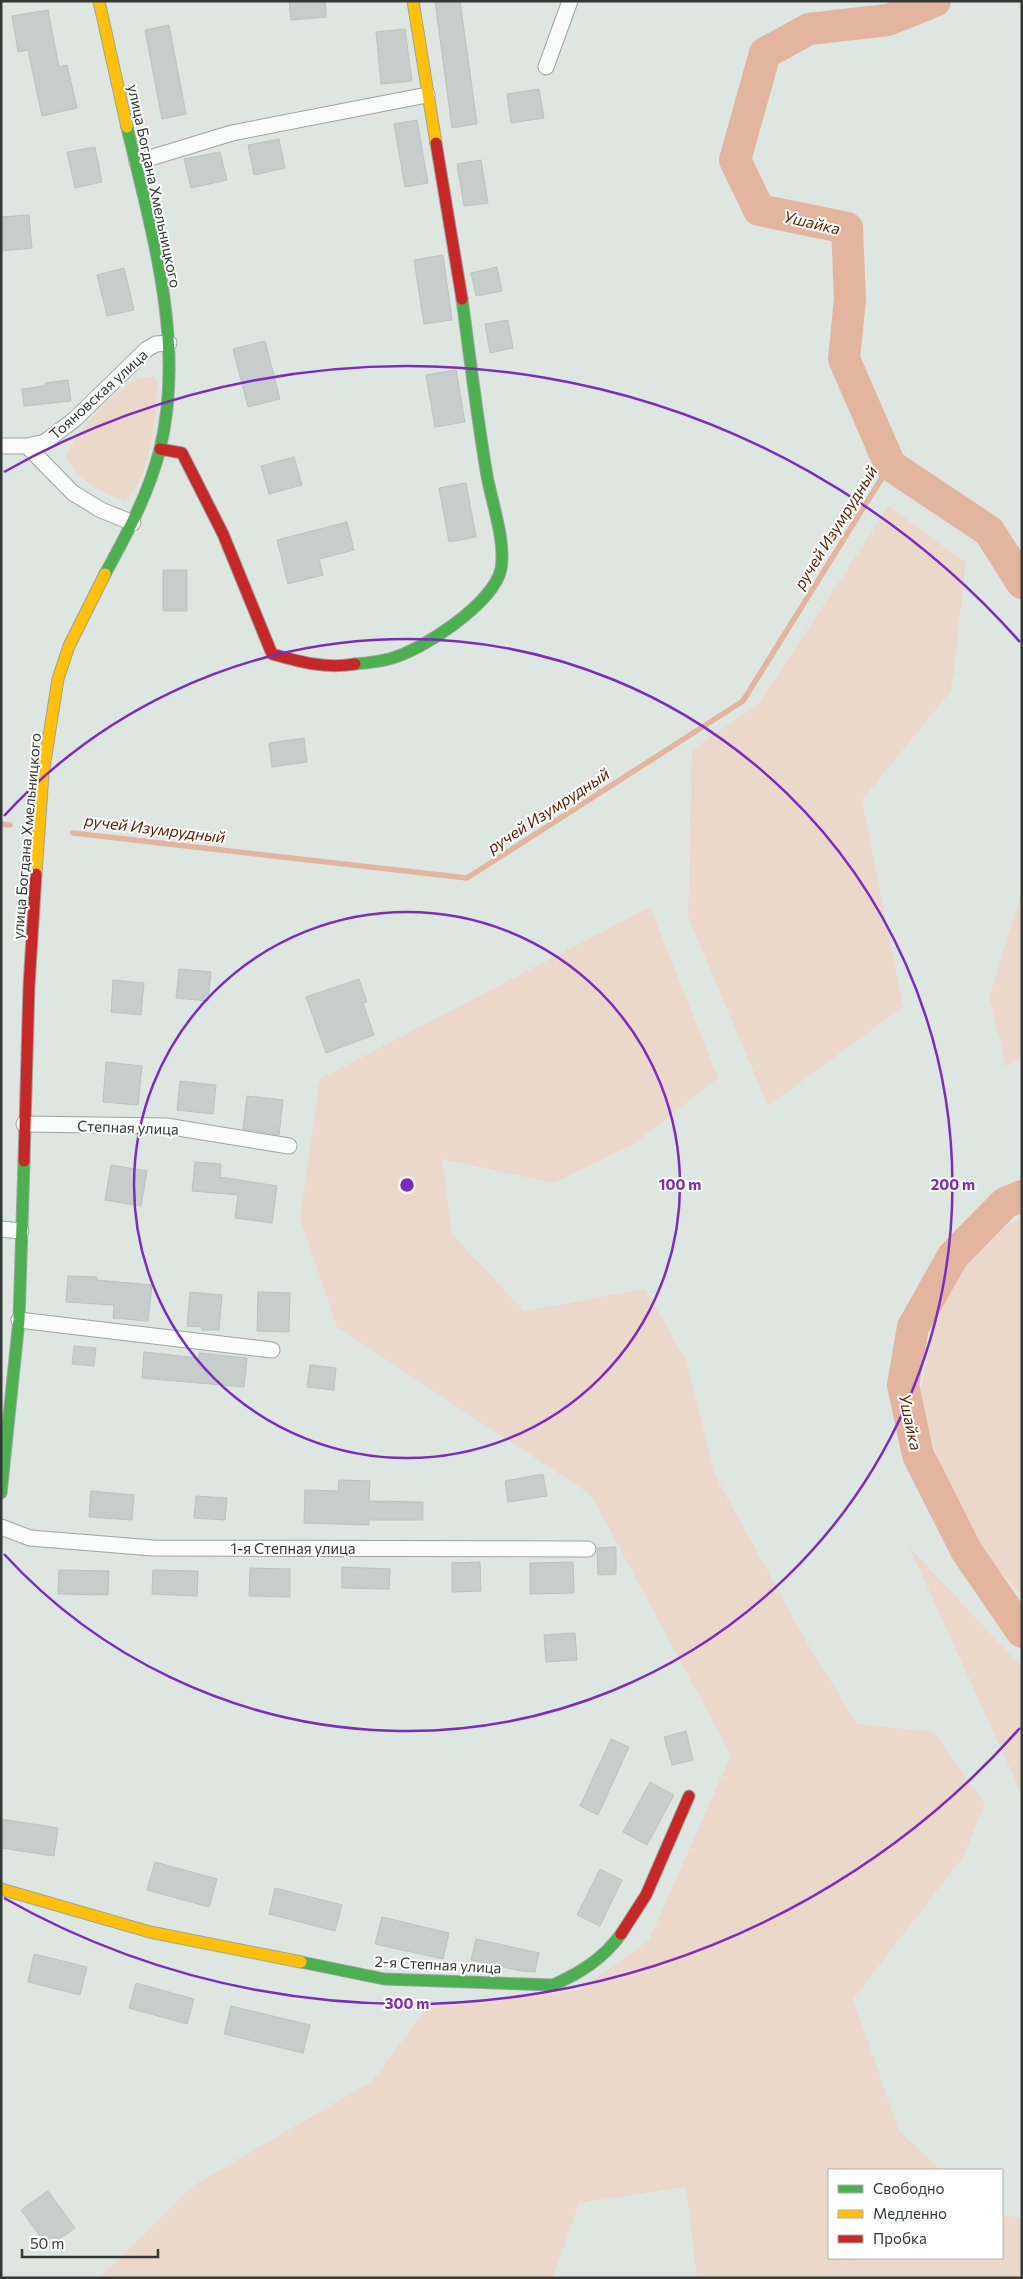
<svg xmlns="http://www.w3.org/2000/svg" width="1023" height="2279" font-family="Commissioner,sans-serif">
	<rect width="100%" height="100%" fill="#dee6e2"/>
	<path fill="#ecd7cb" d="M153 376 158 381C153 419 155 473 125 501 102 494 77 479 66 457 74 433 109 396 130 383 137 379 146 378 153 376Z
		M889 506 966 563 951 691 862 800 903 1007 768 1106 688 917 692 750 758 704Z
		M1022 890V1059L1006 1066 989 998Z
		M650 907 718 1078 634 1144 554 1183 442 1159 452 1234 524 1311 645 1289 686 1360 715 1475 806 1641 857 1724 934 1732 985 1804 963 1857 853 1999 899 2131 941 2170H829V2258H1002V2215L1022 2218V2278H697L686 2187 579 2203 553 2278H99L194 2185 371 2082 427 2008 580 1990 649 1940 731 1755 591 1495 337 1327 300 1218 320 1079Z
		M1022 1217V1595L977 1547 943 1475 919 1398 936 1318 952 1278 987 1237Z
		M909 1547 1022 1667V1795Z"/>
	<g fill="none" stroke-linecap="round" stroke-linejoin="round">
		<path stroke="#e3b49e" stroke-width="5.5" d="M1 824 10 825
			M73 833 467 878 743 701 890 465"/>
		<path stroke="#e3b49e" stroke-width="32" d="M935 1 888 20 809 29 765 53 735 160 759 210 847 228 850 299 844 359 890 465 989 531 1022 583
			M1022 1196 1005 1203 953 1256 913 1327 903 1385 918 1455 967 1552 1022 1632"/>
	</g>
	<path fill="#c7cdca" stroke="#bcc2bf" d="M289 1H325L326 17 291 20Z
		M435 1H460L477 124 452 128Z
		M48 10 59 67 67 65 77 108 42 116 28 50 18 52 12 16Z
		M169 25 186 114 162 119 145 30Z
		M405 29 412 81 381 84 376 32Z
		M539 89 544 118 511 123 507 94Z
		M417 120 428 183 405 187 394 124Z
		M279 139 285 168 254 175 248 145Z
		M95 147 102 182 75 188 67 152Z
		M220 152 227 180 191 188 184 159Z
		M481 160 488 203 464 206 457 164Z
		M29 215 32 248 1 251V217Z
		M443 255 452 320 424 324 414 260Z
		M497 267 502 291 476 296 471 273Z
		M124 268 134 310 107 316 97 275Z
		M508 320 513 348 490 353 485 324Z
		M265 341 280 399 248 407 233 349Z
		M456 370 465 422 435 427 426 375Z
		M68 380 71 401 24 406 22 389 45 386V383Z
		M294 457 302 485 269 494 261 466Z
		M466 483 476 537 449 542 439 488Z
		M347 522 354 550 319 559 323 575 288 584 277 540Z
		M163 570H187V611H163Z
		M304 738 307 762 272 767 269 743Z
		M179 969 211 972 208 1001 176 998Z
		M359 979 367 1002 363 1003 374 1035 326 1053 306 997Z
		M113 980 144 983 141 1015 111 1012Z
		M106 1062 142 1066 138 1105 103 1102Z
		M180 1081 216 1085 213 1114 177 1110Z
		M247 1096 283 1100 279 1135 243 1129Z
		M195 1162 221 1164 220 1177 277 1186 272 1223 235 1218 238 1195 192 1191Z
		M111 1165 147 1171 141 1206 105 1200Z
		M68 1276 97 1277V1280L152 1285 148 1321 113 1318 114 1305 66 1302Z
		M190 1292 222 1295 219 1330H202V1327L187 1326Z
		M258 1292 290 1293 289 1332 257 1331Z
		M74 1346 96 1348 94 1366 72 1364Z
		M144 1352 199 1358V1353L247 1358 244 1387 142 1378Z
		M310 1365 336 1368 334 1390 307 1387Z
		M543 1474 547 1496 508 1502 505 1481Z
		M339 1480 370 1481 369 1501 423 1502V1520H369V1525L304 1523 305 1490 338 1491Z
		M91 1491 134 1495 132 1520 89 1517Z
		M196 1496 227 1498 225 1520 194 1518Z
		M616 1547V1574L598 1575 597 1548Z
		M480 1562 481 1591 452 1592V1563Z
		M573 1562 574 1593 530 1594V1563Z
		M342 1567 390 1569 389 1589 342 1588Z
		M250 1568 290 1569V1597L249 1596Z
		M59 1570 109 1571 108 1595 58 1594Z
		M153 1570 198 1571 197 1596 152 1594Z
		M575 1633 577 1660 546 1662 544 1635Z
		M686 1731 693 1760 672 1765 664 1737Z
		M611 1739 629 1747 598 1815 580 1806Z
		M650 1782 674 1795 647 1845 623 1832Z
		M1 1819 58 1828 54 1856 1 1848Z
		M155 1862 217 1879 209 1907 147 1890Z
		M600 1869 622 1880 600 1926 577 1915Z
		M275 1888 342 1905 335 1931 269 1914Z
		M382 1917 449 1933 443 1959 375 1944Z
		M476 1939 539 1953 535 1972 521 1971 471 1960Z
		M34 1954 87 1967 80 1995 28 1982Z
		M136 1983 194 1999 187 2024 129 2008Z
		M231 2006 310 2025 303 2053 224 2034Z
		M48 2191 75 2228 48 2247 21 2210Z"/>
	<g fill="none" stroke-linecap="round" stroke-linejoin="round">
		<g stroke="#9da3a0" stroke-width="17">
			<path id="street" d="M546 67 570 1
				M137 162 232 133 427 95
				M1 446H27L45 442 75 419 147 349 156 344 169 343
				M27 446 73 493 101 510 133 523
				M24 1124 166 1126 289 1146
				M1 1229 21 1231
				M19 1320 272 1350
				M1 1527 30 1538 153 1548 588 1549"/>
		</g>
		<g stroke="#9da3a0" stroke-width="13">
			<path id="fast" d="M105 574C127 534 149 493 160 449 186 342 151 230 127 127
				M355 664C366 663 378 662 389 659 422 651 494 603 501 569 506 542 492 503 487 476 477 417 470 358 462 299
				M1 1493 19 1320 24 1161
				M301 1962 384 1979 553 1985C580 1973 603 1959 621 1934"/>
		</g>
		<g stroke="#9da3a0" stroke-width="13">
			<path id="slow" d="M99 1 127 127
				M413 1 436 143
				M36 874 43 774 58 679 69 646 105 574
				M1 1889 150 1932 301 1962"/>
		</g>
		<g stroke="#9da3a0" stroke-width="13">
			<path id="jam" d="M436 143 462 299
				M160 449 182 453 223 534 272 654C301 662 325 669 355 664
				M24 1161 29 986 36 874
				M621 1934 646 1895 689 1796"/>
		</g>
		<use href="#street" stroke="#fafbfb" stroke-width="15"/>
		<use href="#fast" stroke="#4caf50" stroke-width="11"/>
		<use href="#slow" stroke="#ffc107" stroke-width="11"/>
		<use href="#jam" stroke="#c62828" stroke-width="11"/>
	</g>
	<g fill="none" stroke="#7b2cbf" stroke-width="2.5">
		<circle cx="407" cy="1185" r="273"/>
		<path d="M4 816A546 546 0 1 1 4 1554"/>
		<path d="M1020 1728A819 819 0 0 1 4 1898M4 472A819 819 0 0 1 1020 642"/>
	</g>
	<g text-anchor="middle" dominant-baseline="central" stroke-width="4" stroke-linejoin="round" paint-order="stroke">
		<g font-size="15" fill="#323836" stroke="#fff">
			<text transform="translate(155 186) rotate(78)">улица Богдана Хмельницкого</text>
			<text transform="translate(98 394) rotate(-42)">Тояновская улица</text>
			<text transform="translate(26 836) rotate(-85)">улица Богдана Хмельницкого</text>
			<text transform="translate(128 1127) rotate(2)">Степная улица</text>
			<text x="293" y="1548">1-я Степная улица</text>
			<text transform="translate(438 1964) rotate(3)">2-я Степная улица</text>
		</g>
		<g font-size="16" font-style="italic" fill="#5b1d00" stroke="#fff">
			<text transform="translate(812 222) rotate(13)">Ушайка</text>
			<text transform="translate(835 527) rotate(-58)">ручей Изумрудный</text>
			<text transform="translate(548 810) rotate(-33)">ручей Изумрудный</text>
			<text transform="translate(155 828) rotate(7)">ручей Изумрудный</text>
			<text transform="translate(911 1422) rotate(78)">Ушайка</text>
		</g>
	</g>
	<circle cx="407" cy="1185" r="8" fill="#7b2cbf" stroke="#fff" stroke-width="2.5"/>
	<g font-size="15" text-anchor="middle" font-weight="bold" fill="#7b2cbf" stroke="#fff" stroke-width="4" stroke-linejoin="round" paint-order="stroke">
		<text x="680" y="1190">100 m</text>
		<text x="953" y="1190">200 m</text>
		<text x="407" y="2009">300 m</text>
	</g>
	<rect width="1023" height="2279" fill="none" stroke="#323836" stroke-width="5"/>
	<rect x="828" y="2169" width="175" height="90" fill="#ffffff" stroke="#adafaf"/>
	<rect x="838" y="2185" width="25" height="8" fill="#4caf50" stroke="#adafaf"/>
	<text x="873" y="2194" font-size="15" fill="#323836">Свободно</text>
	<rect x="838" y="2210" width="25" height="8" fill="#ffc107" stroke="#adafaf"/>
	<text x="873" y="2219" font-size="15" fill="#323836">Медленно</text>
	<rect x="838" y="2235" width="25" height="8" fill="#c62828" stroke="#adafaf"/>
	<text x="873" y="2244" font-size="15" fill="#323836">Пробка</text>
	<path d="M22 2249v8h136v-8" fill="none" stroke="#323836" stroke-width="2.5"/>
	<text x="30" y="2249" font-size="15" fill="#323836" stroke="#ffffff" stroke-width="4" paint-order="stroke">50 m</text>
</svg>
